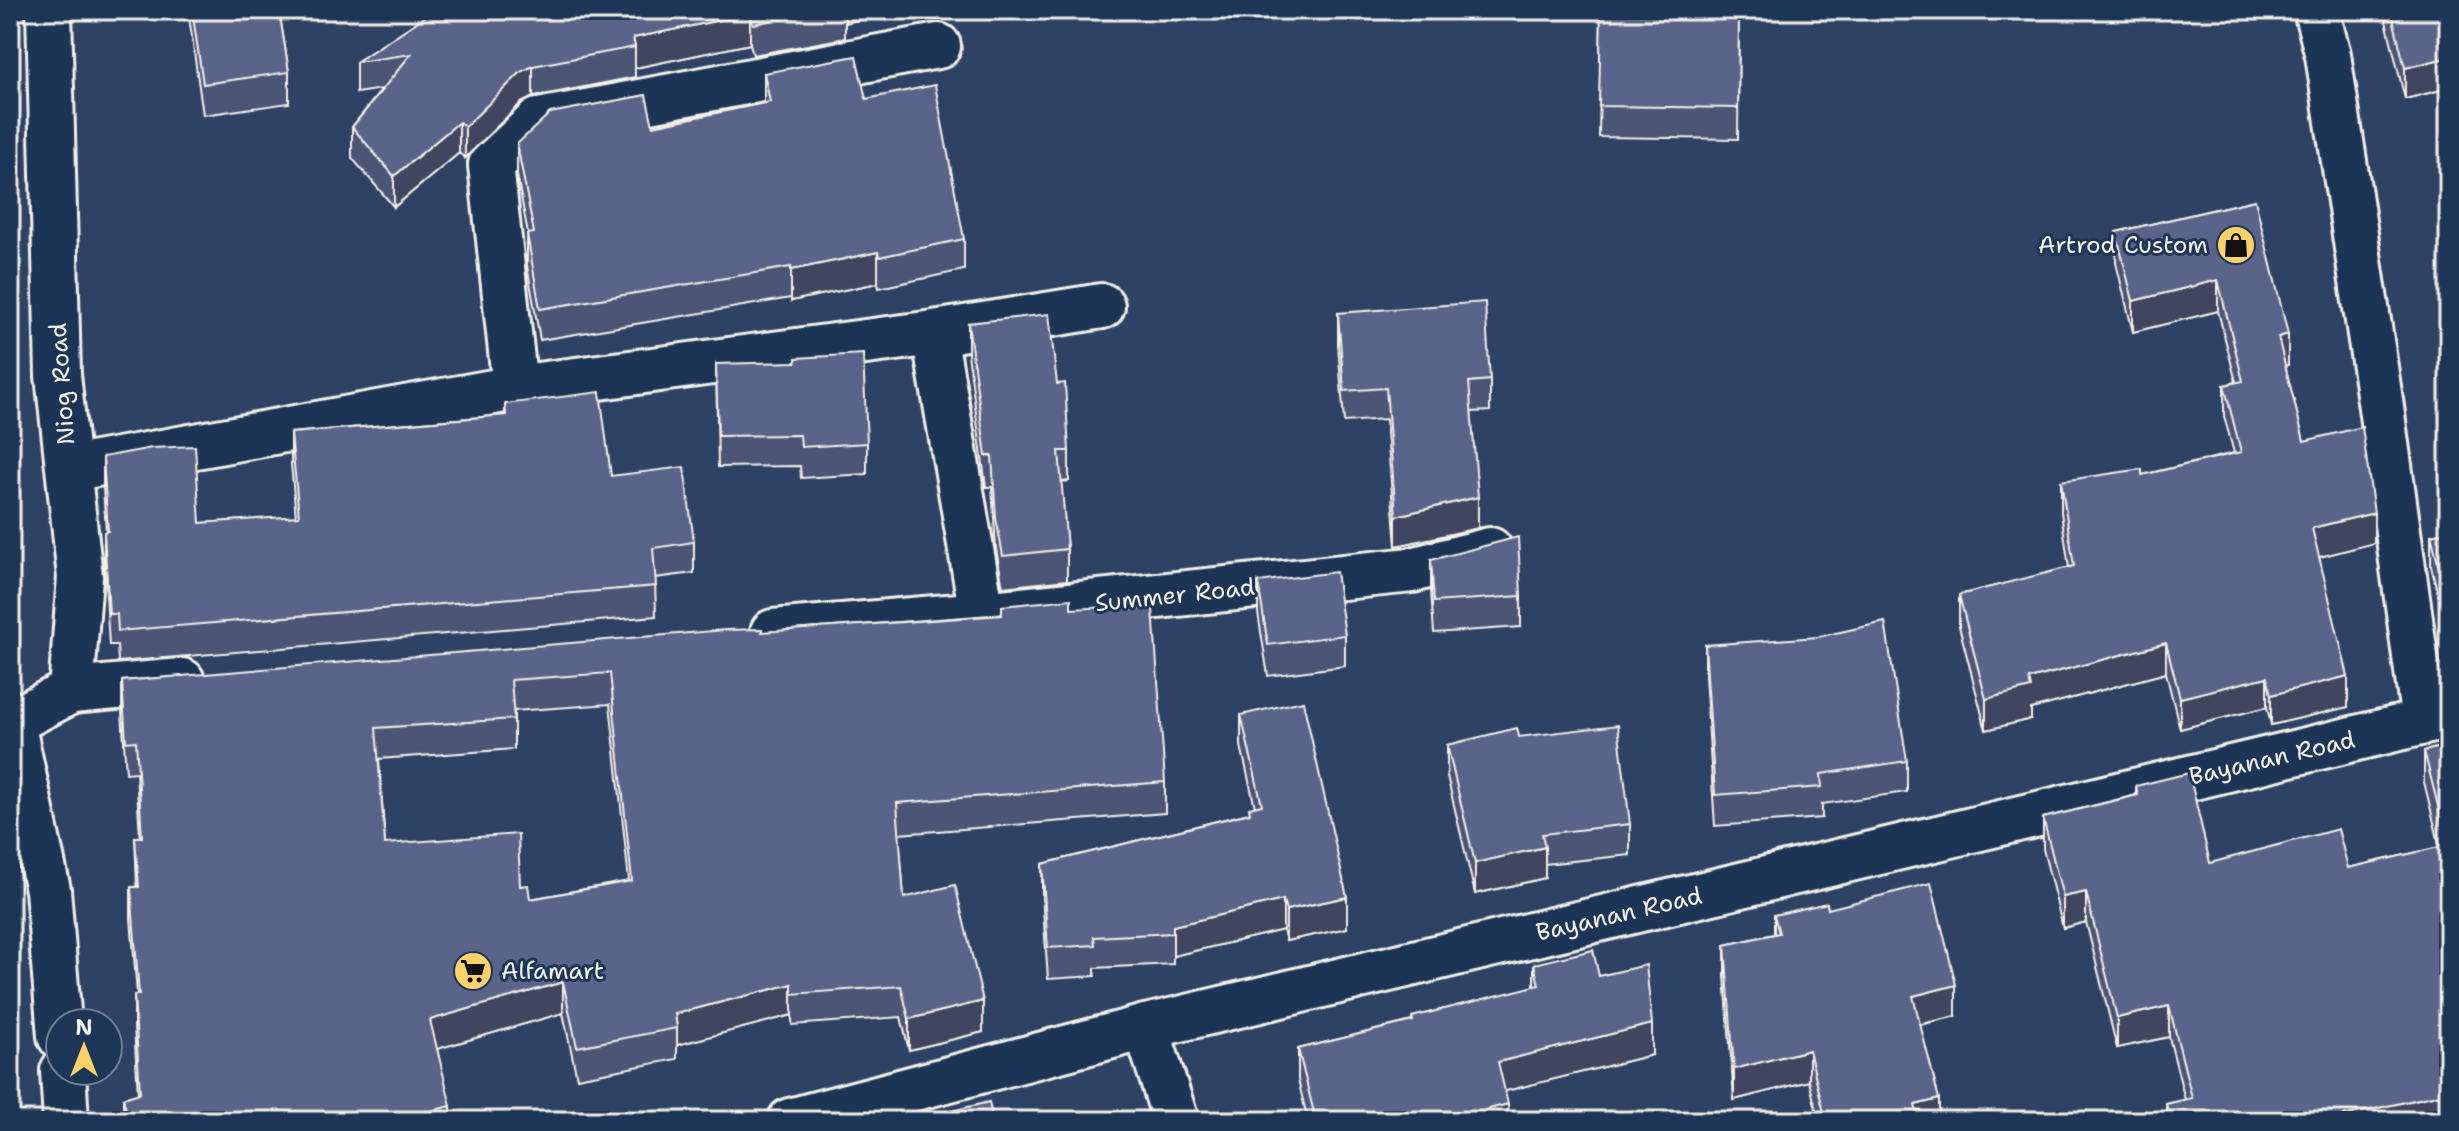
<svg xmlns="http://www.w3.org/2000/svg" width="2459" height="1131" font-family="'Shantell Sans',sans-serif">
	<rect width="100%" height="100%" fill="#2e4265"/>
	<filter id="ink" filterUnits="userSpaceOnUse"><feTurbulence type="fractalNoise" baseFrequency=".0125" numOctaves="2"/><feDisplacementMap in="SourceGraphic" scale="16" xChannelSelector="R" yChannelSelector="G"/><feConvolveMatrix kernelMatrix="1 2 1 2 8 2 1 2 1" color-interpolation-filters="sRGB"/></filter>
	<g filter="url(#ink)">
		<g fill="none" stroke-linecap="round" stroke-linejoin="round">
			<g stroke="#f4f1e8" stroke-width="50">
				<path id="street" d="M2316 10 2328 55 2381 407 2424 722
					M934 333 982 614
					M515 388 491 165 538 121 938 46
					M69 469 515 388 934 333 1102 306
					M773 632 982 614 1412 570 1490 550
					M71 691 182 681
					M1146 1027 1176 1121"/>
			</g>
			<g stroke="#f4f1e8" stroke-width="50">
				<path id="secondary" d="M12 722 71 691 80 577 58 375 49 10
					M790 1121 1146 1027 2449 716"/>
			</g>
			<g stroke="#f4f1e8" stroke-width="50">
				<path id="primary" d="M10 713 48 890 60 1036
					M63 1071 66 1121"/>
			</g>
			<use href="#street" stroke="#1d3557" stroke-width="44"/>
			<use href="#secondary" stroke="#1d3557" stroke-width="44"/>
			<use href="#primary" stroke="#1d3557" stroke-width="44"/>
		</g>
		<path fill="#4d5576" stroke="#f4f1e8" stroke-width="2" fill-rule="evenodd" d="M188 10H279L289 72V103L203 115Z
			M435 10H898L845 23V38L753 55 750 44 635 68V77L533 97 521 103 465 158 459 153 394 207 352 158V127L382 89 356 93V62Z
			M1601 10H1739L1738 139 1599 137Z
			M2386 10H2449V88L2405 99 2386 21Z
			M764 73 866 99 964 239V270L879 288 878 283 791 301V298L540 340 527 265V234H528L517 175V144L653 126 764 104Z
			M2449 156V209L2444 188V158Z
			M2255 200 2288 365 2285 366 2304 441 2374 543 2319 557 2348 707 2271 725 2267 707 2180 729 2166 673 2031 709V719L1986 730 1959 626V595L2069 568 2061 512V481L2142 475 2234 453 2224 416V385L2236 382 2218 311 2133 332 2116 263V232Z
			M1338 313 1490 380V411L1471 412 1478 528 1396 546 1386 419 1344 422 1338 344Z
			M968 323 1057 384 1069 451V481L1061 482 1067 549V580L1003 587 996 549 992 487H986L968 354Z
			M716 364 867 443V474L801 478 800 466 718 467Z
			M505 404 611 476 694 542V573L655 578 656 616 118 662 117 645H109L104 562V532L106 531 103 488V457L200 523 296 517 291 464V433L505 415Z
			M10 478 15 505V521L10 522Z
			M2449 531V639L2431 566V535Z
			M1431 560 1521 596V627L1434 633 1431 591Z
			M1258 582 1345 635V666L1268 676 1258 613Z
			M1071 609 1165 782V813L899 834 904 898 983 1032 909 1050 901 1017 792 1025V1015L677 1045V1059L577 1078 563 1013 437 1049 451 1121H123V1098L138 1094 134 1026V995H137L131 918V887H137L135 837H140L136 772 126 773 122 712V681ZM610 704 629 881 530 899 520 886 385 844 379 759 514 749V711Z
			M1705 645 1907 761V792L1822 804V818L1715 826 1705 676Z
			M1241 715 1347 928 1286 941 1283 930 1173 956V964L1095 968V976L1048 979 1042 895V864L1249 813 1255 807 1241 746Z
			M1519 737 1630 824V855L1545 864V878L1475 894 1447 776V745Z
			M2449 745V1121H2166V1104L2185 1100 2169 1037 2117 1048 2086 922 2063 928 2043 849V818L2136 795V786L2210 863 2348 868 2440 847 2424 782V751Z
			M1828 909 1956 1016 1920 1025 1939 1121H1819L1809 1081 1734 1100 1725 976V945L1774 934V915Z
			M1534 964 1599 976 1652 1055 1505 1091 1508 1121H1308L1298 1080V1049L1412 1021V1017L1534 987Z"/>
		<path fill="#3f4560" stroke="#f4f1e8" stroke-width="2" d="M845 10H898L845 23Z
			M750 14V44L635 68V47L633 38Z
			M2449 57V88L2405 99V68Z
			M533 66V97L521 103 465 158V127L521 72Z
			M459 122V153L394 207V176Z
			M878 252V283L791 301V270Z
			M2218 280V311L2133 332V301Z
			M2288 334V365L2278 367V337Z
			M1478 497V528L1396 546V516Z
			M2374 513V543L2312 559V528Z
			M2166 643V673L2031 709V719L1986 730V699L2029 679Z
			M2348 676V707L2271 725V695Z
			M2267 677V707L2180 729V698Z
			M1545 847V878L1475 894V863Z
			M2086 892V922L2063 928V897Z
			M1347 897V928L1286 941V910Z
			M1283 900V930L1173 956V926Z
			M563 982V1013L430 1051V1020Z
			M792 984V1015L677 1045V1028L675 1014Z
			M1956 985V1016L1913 1026V996Z
			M983 1001V1032L909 1050V1019Z
			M2169 1006V1037L2117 1048V1018Z
			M1652 1024V1055L1498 1093V1062Z
			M1809 1050V1081L1734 1100V1069Z
			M2441 1094V1121H2320Z
			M1939 1099V1121H1915V1105Z
			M2449 1103V1121H2443V1104Z
			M1508 1104V1121H1485V1110Z
			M451 1106V1121H389Z
			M1836 1114V1121H1825V1117Z"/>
		<path fill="#5a6389" stroke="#f4f1e8" stroke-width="2" fill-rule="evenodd" d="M192 10H279L289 72 203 84Z
			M435 10H830L753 24 750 14 633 38 635 47 533 66 521 72 465 127 459 122 394 176 352 127 411 54 356 62Z
			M1601 10H1739L1738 108 1599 106Z
			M2391 10H2449V57L2405 68Z
			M856 56 866 99 935 85 964 239 879 257 878 252 791 270V267L540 309 527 234 534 233 517 144 550 113 646 95 653 126 770 102 764 73Z
			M2449 156V178L2444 158Z
			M2255 200 2288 334 2278 337 2304 441 2362 427 2374 513 2312 528 2348 676 2271 695 2267 677 2180 698 2166 643 2029 679 2031 688 1986 699 1959 595 2074 566 2061 481 2142 469V475L2241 452 2224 385 2243 381 2218 280 2133 301 2116 232Z
			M1485 302 1490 380 1469 382 1478 497 1396 516 1386 388 1344 391 1338 313Z
			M1049 314 1057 384 1065 383 1069 451H1059L1067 549 1003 556 996 518 992 456H986L968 323Z
			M863 354 867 443 801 447 800 435 718 436 716 364 796 362V358Z
			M600 392 611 476 684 467 694 542 653 548 656 586 118 631 117 614H109L104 532 108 531 103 457 152 448 195 446 200 523 299 516 291 433 506 415 505 404Z
			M10 478 15 505 10 506Z
			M2449 531V609L2431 535Z
			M1518 537 1521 596 1434 602 1431 560Z
			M1336 572 1345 635 1268 645 1258 582Z
			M1071 599V609L1129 606V610L1153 608 1165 782 897 803 904 898 955 885 983 1001 909 1019 901 986 792 994V984L675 1014 677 1028 577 1047 563 982 430 1020 451 1106 389 1121H129L123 1098 140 1093 134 995H139L131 887H139L135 837H142L136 741 126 742 122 681 725 630 762 629V632L1002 615V606ZM610 673 632 881 530 899 528 885 520 886 518 834 385 844 376 728 514 719 511 680Z
			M1885 622 1907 761 1821 774 1822 787 1715 795 1705 645 1818 637Z
			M1303 701 1347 897 1286 910 1283 900 1173 926V933L1094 937 1095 945 1048 948 1042 864 1250 813 1249 808 1262 805 1241 715Z
			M1618 725 1630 824 1542 834 1545 847 1475 863 1447 745 1517 728 1519 737Z
			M2449 745V1103L2443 1104 2441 1094 2320 1121H2170L2166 1104 2192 1098 2169 1006 2117 1018 2086 892 2063 897 2043 818 2138 795 2136 786 2189 773 2210 863 2338 829 2348 868 2448 845 2424 751Z
			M1931 883 1956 985 1913 996 1939 1099 1915 1105 1919 1121H1838L1836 1114 1825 1117 1809 1050 1734 1069 1725 945 1779 933 1774 915 1827 903 1828 909Z
			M1593 950 1599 976 1646 965 1652 1024 1498 1062 1508 1104 1485 1110 1487 1121H1316L1298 1049 1413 1021 1412 1017 1539 985 1534 964Z
			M989 1102 993 1121H910Z"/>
	</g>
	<defs>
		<g id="shop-disc" transform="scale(2)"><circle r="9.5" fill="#ffd166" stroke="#1d3557"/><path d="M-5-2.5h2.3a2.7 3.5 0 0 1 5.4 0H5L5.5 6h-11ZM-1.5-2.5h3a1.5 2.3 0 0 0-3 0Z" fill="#111"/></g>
		<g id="supermarket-disc" transform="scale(2)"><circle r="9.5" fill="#ffd166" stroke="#1d3557"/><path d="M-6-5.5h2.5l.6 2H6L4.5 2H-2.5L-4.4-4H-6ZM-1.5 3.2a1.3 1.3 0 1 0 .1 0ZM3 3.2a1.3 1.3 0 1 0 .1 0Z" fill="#111"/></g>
	</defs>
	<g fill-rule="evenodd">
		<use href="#shop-disc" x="2236" y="245"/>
		<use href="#supermarket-disc" x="473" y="971"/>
	</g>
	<g text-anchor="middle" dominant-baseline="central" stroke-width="6" stroke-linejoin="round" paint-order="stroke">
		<g font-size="24" fill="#f4f1e8" stroke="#1d3557" text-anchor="end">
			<text x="2208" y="245">Artrod Custom</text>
			<text x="501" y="971" text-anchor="start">Alfamart</text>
		</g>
		<g font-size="24" fill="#f4f1e8" stroke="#1d3557">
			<text transform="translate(62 384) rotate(-94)">Niog Road</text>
			<text transform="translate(1175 595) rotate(-6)">Summer Road</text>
			<text transform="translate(2272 758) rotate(-13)">Bayanan Road</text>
			<text transform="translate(1619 914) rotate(-13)">Bayanan Road</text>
		</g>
	</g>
	<rect width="2459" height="1131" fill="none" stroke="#1d3557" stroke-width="40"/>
	<rect x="20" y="20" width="2419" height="1091" fill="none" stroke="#f4f1e8" stroke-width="3" filter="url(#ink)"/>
	<g transform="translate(84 1047)"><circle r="38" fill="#1d3557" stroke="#738091" stroke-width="2"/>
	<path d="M0-6L14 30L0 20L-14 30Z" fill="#ffd166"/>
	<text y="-12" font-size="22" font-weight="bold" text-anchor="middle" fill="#f4f1e8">N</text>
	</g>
</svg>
